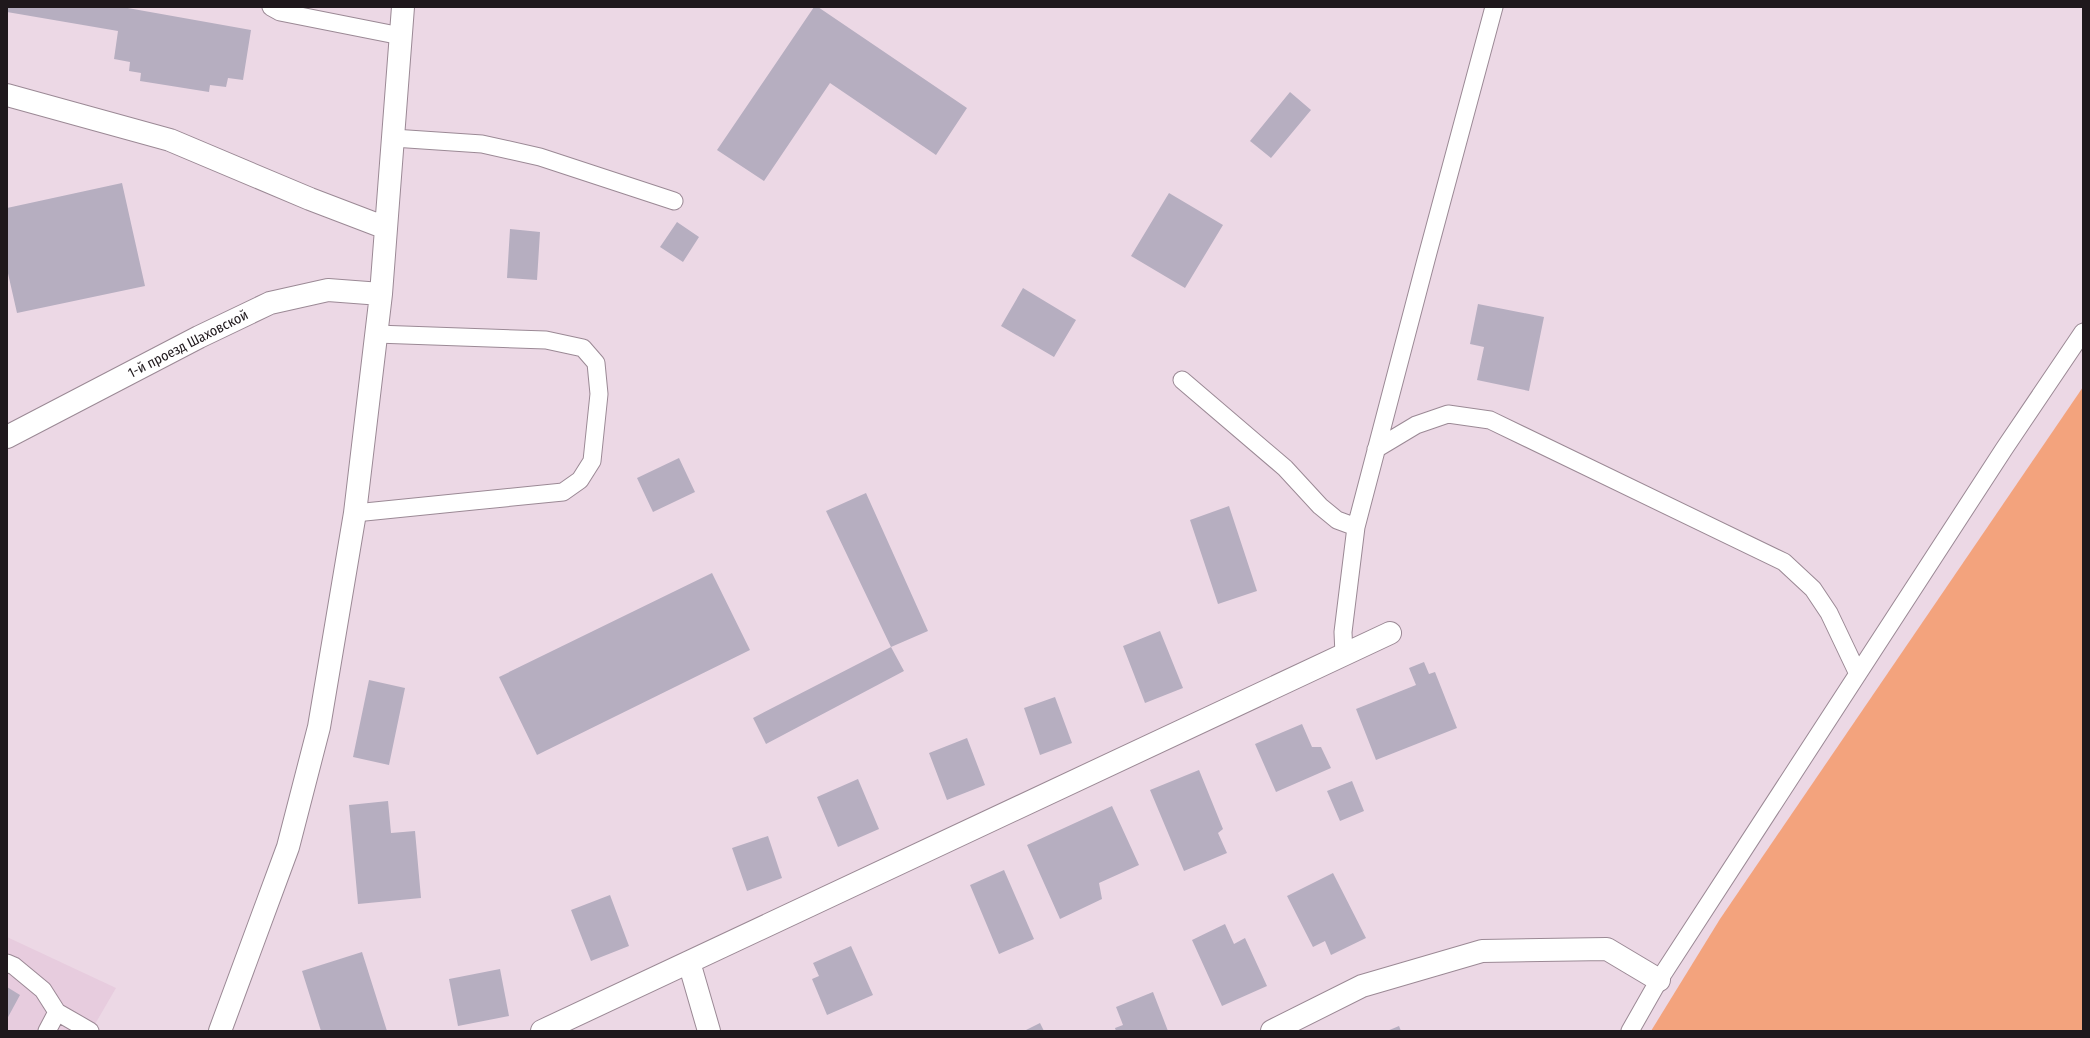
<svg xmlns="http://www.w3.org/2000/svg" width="2090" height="1038" font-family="'Fira Sans Condensed',sans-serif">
	<rect width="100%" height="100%" fill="#ecd8e5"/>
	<path fill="#e7ccde" d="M7 937 116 988 91 1031H7Z"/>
	<path fill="#f3a37d" d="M2083 387V1031H1651L1720 919Z"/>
	<path fill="#b6aec0" d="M7 7H122L251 30 243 80 228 78 226 87 210 85 209 92 140 81 141 73 129 71 130 62 114 59 118 31 7 12Z
		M814 7H818L967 108 936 155 830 83 764 181 717 150Z
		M1290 92 1311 110 1271 158 1250 141Z
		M122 183 145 286 17 313 7 269V208Z
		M1169 193 1223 225 1185 288 1131 256Z
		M677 222 699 237 683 262 660 247Z
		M510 229 540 232 537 280 507 278Z
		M1023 288 1076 320 1054 357 1001 326Z
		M1478 304 1544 317 1529 391 1477 380 1484 347 1470 344Z
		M679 458 695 492 653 512 637 478Z
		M866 493 928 631 891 647 826 511Z
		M1229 506 1257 591 1218 604 1190 520Z
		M712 573 750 650 537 755 499 677Z
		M1160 631 1183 688 1145 703 1123 646Z
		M891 647 904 671 766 744 753 718Z
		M1424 662 1429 674 1435 672 1457 728 1376 760 1356 709 1416 685 1409 668Z
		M369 680 405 688 389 765 353 757Z
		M1055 697 1072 743 1040 755 1024 708Z
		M1302 724 1312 747H1321L1331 768 1276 792 1255 744Z
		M967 738 985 785 947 800 929 753Z
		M1199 770 1223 829 1218 833 1227 853 1184 871 1150 790Z
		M858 779 879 829 838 847 817 797Z
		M1352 781 1364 811 1340 821 1327 791Z
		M388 801 391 833 415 831 421 898 358 904 349 805Z
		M1112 806 1139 865 1099 883 1102 899 1060 919 1027 845Z
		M768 836 782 878 747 891 732 848Z
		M1004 870 1034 939 999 954 970 885Z
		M1333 873 1366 938 1331 955 1325 941 1313 947 1287 896Z
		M610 895 629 946 591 961 571 910Z
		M1225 924 1234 944 1245 938 1267 986 1222 1006 1192 940Z
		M851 946 873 995 827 1015 812 979 819 976 813 963Z
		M362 952 387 1031H321L302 971Z
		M500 969 509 1016 458 1026 449 979Z
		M7 987 20 995 7 1019Z
		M1153 992 1168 1031H1116L1115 1028 1123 1025 1116 1007Z
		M1040 1023 1044 1031H1024Z
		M1399 1026 1401 1031H1387Z"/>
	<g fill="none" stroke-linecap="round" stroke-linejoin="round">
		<g stroke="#9b8995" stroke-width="19">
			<path id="lane" d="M271 7 280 12 401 36
				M393 138 482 144 540 157 674 201
				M1182 380 1285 468 1320 506 1337 520 1356 527
				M1376 449 1416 425 1448 414 1490 420 1784 562 1813 589 1829 613 1858 674
				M355 513 563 492 580 480 592 461 599 394 596 363 583 348 546 340 376 334
				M1344 655 1343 632 1356 527 1426 260 1494 7
				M7 963 14 966 43 990 57 1012 90 1031
				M47 1031 57 1012
				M1630 1031 1659 980 2004 449 2083 332"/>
		</g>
		<g stroke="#9b8995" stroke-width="24">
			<path id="street" d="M7 95 170 140 310 199 386 228
				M7 437 199 337 270 303 328 290 381 294
				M689 962 709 1031
				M220 1031 288 847 319 727 355 513 381 294 403 7
				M542 1031 1390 633
				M1272 1031 1362 986 1482 951 1607 949 1659 980"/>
		</g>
		<use href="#lane" stroke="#fff" stroke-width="17"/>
		<use href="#street" stroke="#fff" stroke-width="22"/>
	</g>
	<g text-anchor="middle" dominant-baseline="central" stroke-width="3" stroke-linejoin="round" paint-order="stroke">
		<g font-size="14" fill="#1f181c" stroke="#fff">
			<text transform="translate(188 344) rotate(-27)">1-й проезд Шаховской</text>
		</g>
	</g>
	<rect width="2090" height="1038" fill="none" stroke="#1f181c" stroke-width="16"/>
</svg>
